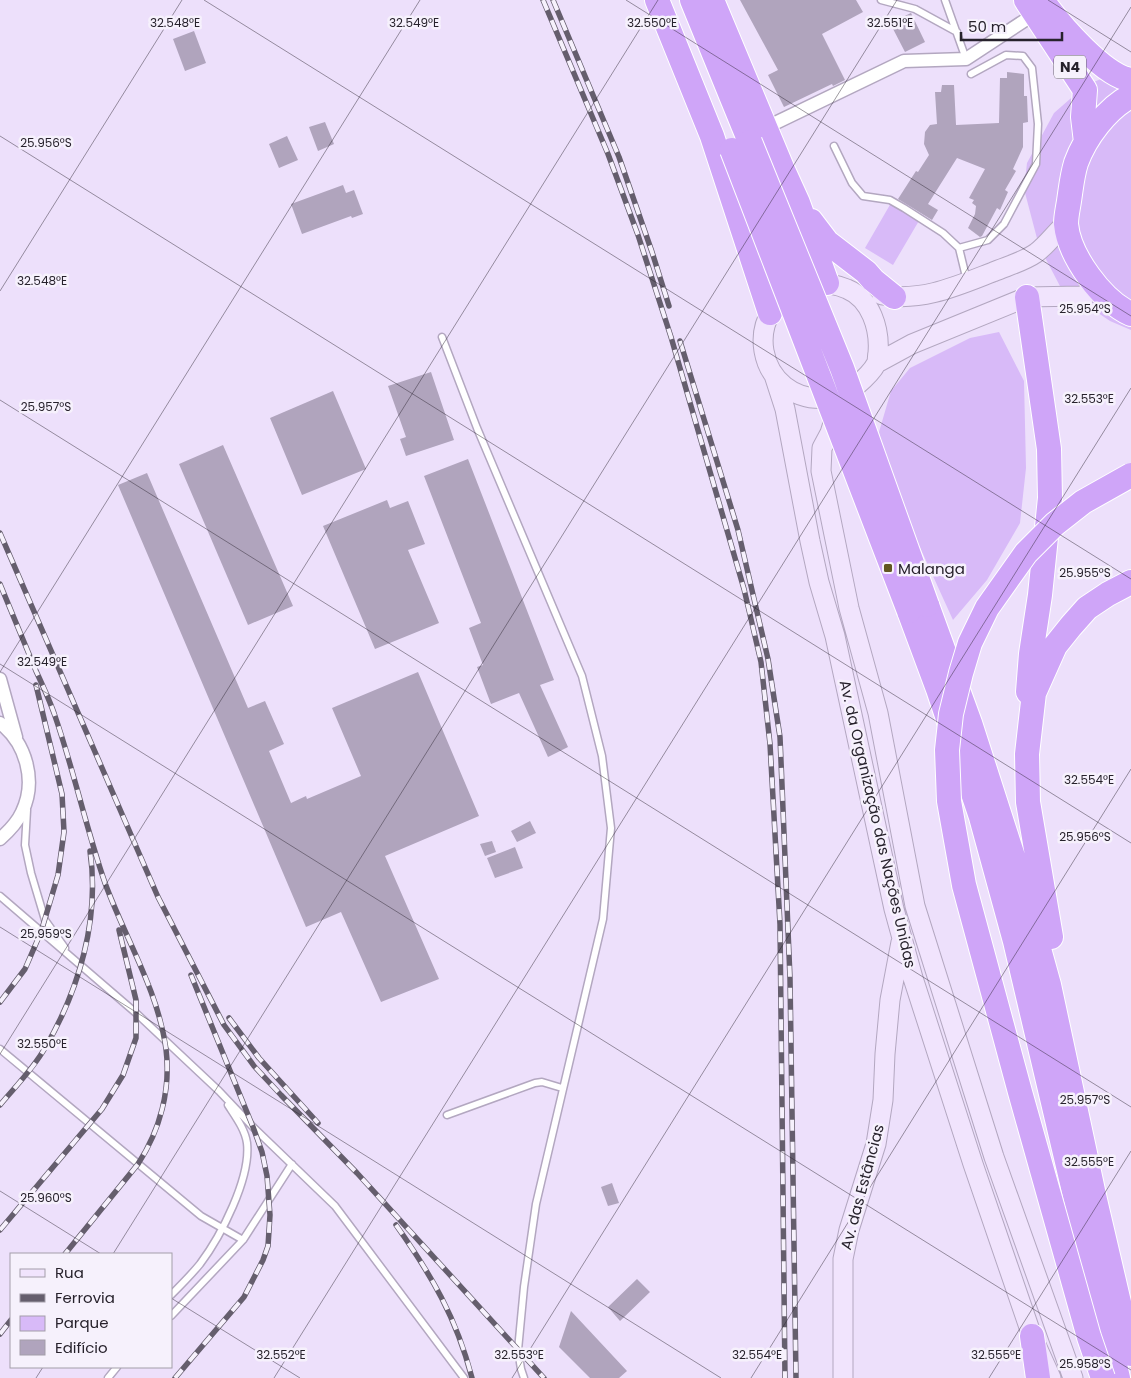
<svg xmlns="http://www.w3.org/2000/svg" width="1131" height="1378" font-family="Poppins,sans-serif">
	<rect width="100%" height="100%" fill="#ede0fb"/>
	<path fill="#d8baf8" d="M1131 67V330L1110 321 1061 288 1039 246 1024 189 1027 163 1054 113 1086 85Z
		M891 203 920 219 893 265 865 248Z
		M999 332 1024 381 1026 468 1020 523 987 580 953 620 887 475 879 432 891 391 910 368 970 338Z"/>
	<path fill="#b0a4bd" d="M740 0H856L863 12 822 34 845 80 833 86 832 84 784 107 768 75 778 70Z
		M911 13 925 42 905 52 890 23Z
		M194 31 206 63 185 71 173 39Z
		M1007 72 1024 74V96H1027L1028 122 1023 123V147L1013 169 1016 171 1005 190 1008 192 1000 210 997 208 982 236 980 237 968 228 975 214 976 206 972 203 974 200 969 198 985 169 957 158 928 204 938 210 932 220 898 199 916 171 918 172 929 155 924 144 925 132 930 125 937 124 935 92H941L942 85H954L956 125 999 123 1000 78H1007Z
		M325 122 334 144 318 151 309 127Z
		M287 136 298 160 279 168 269 144Z
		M343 185 346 193 354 190 363 214 352 218 351 216 302 234 291 204Z
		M431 372 454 440 406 456 400 439 406 437 388 386Z
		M333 391 366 469 302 495 270 418Z
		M223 445 293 606 248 625 179 464Z
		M468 459 554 680 540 685 568 747 548 757 519 693 491 704 477 667 483 665 469 628 481 623 424 476Z
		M147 473 248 708 265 701 284 744 269 751 291 803 306 796 307 799 361 776 332 708 418 672 479 816 385 856 439 979 381 1002 341 912 306 927 118 485Z
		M387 500 390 508 408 501 425 544 408 550 439 623 375 649 323 526Z
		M530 821 536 833 517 842 511 831Z
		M492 841 496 852 485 856 480 844Z
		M515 847 523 868 495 878 487 858Z
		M612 1183 619 1203 608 1206 601 1187Z
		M637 1279 650 1292 620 1321 608 1307Z
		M571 1311 627 1371 619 1378H590L559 1347Z"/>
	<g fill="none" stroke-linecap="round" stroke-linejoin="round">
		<g stroke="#b3a7c0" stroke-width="9">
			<path id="lane" d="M881 0 915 9 957 32
				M945 0 966 59
				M834 146 852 183 863 196 890 200 904 208 943 233 959 248
				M967 281 959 248 988 240 1004 224 1036 164 1038 124 1032 68 1023 56 1006 55 971 74
				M442 337 477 428 582 676 602 756 611 828 603 919 536 1204 524 1287 518 1350 521 1369 524 1378
				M27 810 25 845 31 873 45 920 65 948
				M0 896 136 1013 219 1091 253 1127 335 1206 464 1378
				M0 1049 201 1216 243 1240
				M447 1115 535 1083 542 1082 562 1088
				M171 1295C181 1285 191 1275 200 1264 221 1236 251 1178 247 1143 245 1129 235 1116 228 1105
				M171 1316 243 1240 292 1164
				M108 1378 117 1367"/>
		</g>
		<g stroke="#b3a7c0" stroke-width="15">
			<path id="street" d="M765 128 904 61 966 59 1036 13
				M0 679 16 737
				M0 723C26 743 37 781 22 812 17 823 9 831 0 839"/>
		</g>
		<g stroke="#b3a7c0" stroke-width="21">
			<path id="secondary" d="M813 283C825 283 836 284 847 289 871 299 880 329 878 353 877 356 878 361 876 364 872 372 863 380 856 386 847 392 839 397 829 398 756 406 734 303 813 283Z
				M882 295C922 302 957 286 993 272 1007 266 1023 262 1036 253 1047 245 1056 232 1066 223
				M877 363 912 344 1027 297 1081 296 1099 289
				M774 375 785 409 810 541 819 582 835 636 894 909 913 978 973 1164 1032 1336 1051 1378
				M837 411 830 433 822 448 821 471 849 608 878 713 915 906 994 1157 1073 1378
				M843 1378V1259L849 1230 876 1144 883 1100 885 1054 890 1000 901 942"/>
		</g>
		<g stroke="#fff" stroke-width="26">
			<path id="highway" d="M657 0 712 136 770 313
				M692 0 750 142
				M712 0 783 170 798 203 827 283
				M1026 0 1085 90 1083 117 1086 142
				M1045 4C1061 26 1104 76 1131 80
				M1131 96C1107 108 1085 138 1076 163 1072 176 1071 188 1069 201 1068 208 1066 216 1066 224 1069 256 1102 301 1131 314
				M811 221 827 242 866 272 873 280 894 297
				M1027 297 1049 449 1050 498 1040 595 1031 654 1028 692
				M927 605 970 723 1016 866 1049 985 1095 1200 1131 1354
				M909 611 938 689 981 817 1015 941 1118 1378
				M1051 937 1028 802 1027 754 1034 693 1055 646 1071 626 1087 608 1108 594 1131 582
				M1032 1336 1038 1378"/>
		</g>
		<use href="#lane" stroke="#fff" stroke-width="6"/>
		<use href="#street" stroke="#fff" stroke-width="12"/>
		<use href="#secondary" stroke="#f1e4fd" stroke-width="19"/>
		<use href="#highway" stroke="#cfa5f8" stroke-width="24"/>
		<g stroke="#655e6d" stroke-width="5.5">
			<path id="rail" d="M543 0 608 154 638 235 671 337 744 589 761 662 770 744 780 924 785 1378
				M553 0 619 157 652 252 669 306
				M680 341 738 530 768 659 780 737 790 978 796 1378
				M0 533 158 897 224 1025 254 1066 281 1095 357 1173 544 1378
				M0 584C12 613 24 642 36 671 43 686 50 701 55 716 74 771 86 828 105 883 125 938 158 990 166 1049 171 1090 160 1130 138 1164L65 1254
				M0 1002 25 969 41 932 58 875 64 832 62 794 36 685
				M229 1018 259 1058 318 1123
				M0 1105C15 1087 33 1069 45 1048 79 990 100 919 90 851
				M396 1225C432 1276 456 1317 472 1378
				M0 1230 102 1109 123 1075 136 1038V1000L119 930
				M0 1334 11 1320
				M175 1378 244 1297 263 1260 268 1246 270 1215 267 1176 262 1152 253 1127 191 975"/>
		</g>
		<use href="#rail" stroke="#f6f1fc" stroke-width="4" stroke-dasharray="11" stroke-linecap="butt"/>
		<g stroke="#fff" stroke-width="26" stroke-linecap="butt">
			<path id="highway-bridge" d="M750 142 842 368 927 605
				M732 150 909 611
				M1103 1378 1089 1337 1020 1092 964 885 949 801 947 750 951 714 961 673 970 643 987 608 1026 553 1055 524 1083 502 1131 475"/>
		</g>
		<use href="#highway-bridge" stroke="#cfa5f8" stroke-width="24"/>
	</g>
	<path fill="none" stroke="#27222c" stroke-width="1" stroke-opacity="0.45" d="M204 0 1131 579M626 0 1131 316M1048 0 1131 52M0 136 1131 843M0 291 182 0M0 400 1131 1107M0 664 1131 1370M0 672 420 0M0 927 721 1378M0 1054 658 0M0 1191 101 1254M113 1254 897 0M171 1298 300 1378M36 1378 43 1367M274 1378 1131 7M512 1378 1131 388M751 1378 1131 769M989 1378 1131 1151"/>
	<rect fill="#615622" stroke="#f6f1fc" stroke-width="2" x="883" y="563" width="10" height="10" rx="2.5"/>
	<g text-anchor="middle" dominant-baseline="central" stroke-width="5" stroke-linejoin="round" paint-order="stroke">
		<rect fill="#f6f1fc" stroke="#65606a" stroke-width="1" x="1054" y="55.5" width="32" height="23" rx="4"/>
		<g font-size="14" font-weight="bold" fill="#27222c">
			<text x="1070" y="67">N4</text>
		</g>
		<g font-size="15" fill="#27222c" stroke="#f6f1fc" text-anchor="start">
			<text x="898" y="568">Malanga</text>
		</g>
		<g font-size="15" fill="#27222c" stroke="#f6f1fc">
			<text transform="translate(878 824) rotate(77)">Av. da Organização das Nações Unidas</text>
			<text transform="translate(862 1187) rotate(-75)">Av. das Estâncias</text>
		</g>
	</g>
	<g font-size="12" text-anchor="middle" fill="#27222c" stroke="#f6f1fc" stroke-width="5" stroke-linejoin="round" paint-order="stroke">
		<text x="175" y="27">32.548°E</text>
		<text x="414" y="27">32.549°E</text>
		<text x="652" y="27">32.550°E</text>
		<text x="890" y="27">32.551°E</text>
		<text x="46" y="147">25.956°S</text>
		<text x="42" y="285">32.548°E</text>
		<text x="1085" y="313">25.954°S</text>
		<text x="1089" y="403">32.553°E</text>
		<text x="46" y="411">25.957°S</text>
		<text x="1085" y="577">25.955°S</text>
		<text x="42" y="666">32.549°E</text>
		<text x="1089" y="784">32.554°E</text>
		<text x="1085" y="841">25.956°S</text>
		<text x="46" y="938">25.959°S</text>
		<text x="42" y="1048">32.550°E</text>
		<text x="1085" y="1104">25.957°S</text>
		<text x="1089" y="1166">32.555°E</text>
		<text x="46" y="1202">25.960°S</text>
		<text x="281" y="1359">32.552°E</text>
		<text x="519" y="1359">32.553°E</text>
		<text x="757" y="1359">32.554°E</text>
		<text x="996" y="1359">32.555°E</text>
		<text x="1085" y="1368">25.958°S</text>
	</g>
	<rect x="10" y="1253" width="162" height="115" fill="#f6f1fc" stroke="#a39ea9"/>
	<rect x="20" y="1269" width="25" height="8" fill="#f1e4fd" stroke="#a39ea9"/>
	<text x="55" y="1278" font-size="15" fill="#27222c">Rua</text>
	<rect x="20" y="1294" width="25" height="8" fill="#655e6d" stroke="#a39ea9"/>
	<text x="55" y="1303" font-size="15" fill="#27222c">Ferrovia</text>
	<rect x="20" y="1316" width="25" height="15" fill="#d8baf8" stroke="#a39ea9"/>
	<text x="55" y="1328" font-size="15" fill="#27222c">Parque</text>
	<rect x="20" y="1340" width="25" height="15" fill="#b0a4bd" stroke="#a39ea9"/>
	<text x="55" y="1353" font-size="15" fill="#27222c">Edifício</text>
	<path d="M961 32v8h101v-8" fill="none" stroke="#27222c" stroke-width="2.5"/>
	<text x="968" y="32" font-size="15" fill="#27222c" stroke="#f6f1fc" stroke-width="4" paint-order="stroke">50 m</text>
</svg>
